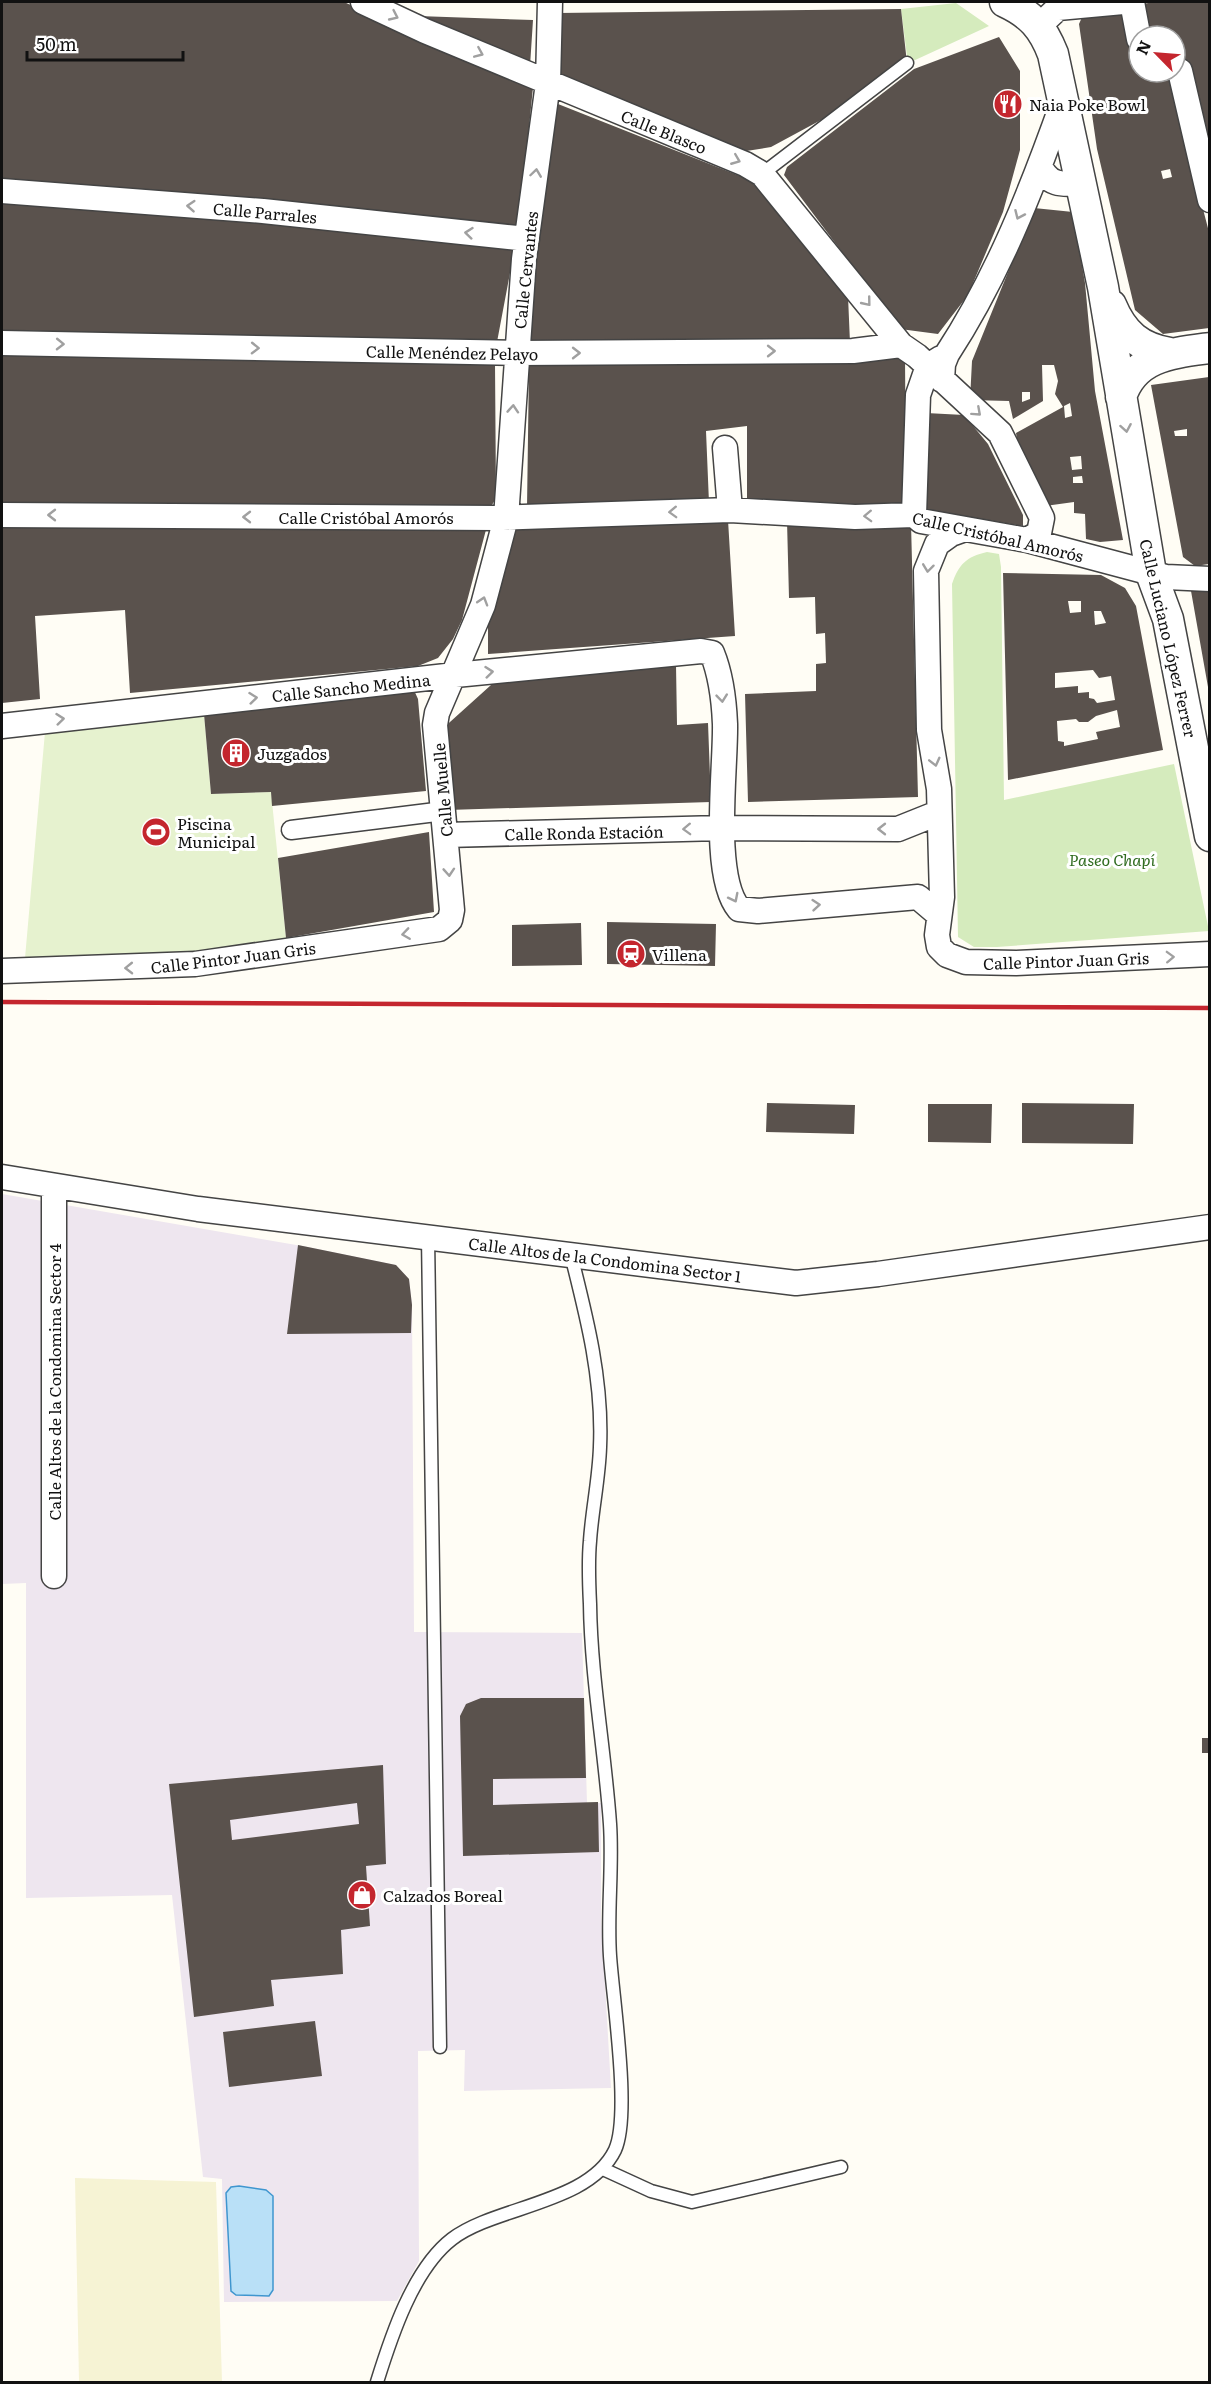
<svg xmlns="http://www.w3.org/2000/svg" width="1211" height="2384" font-family="Literata,serif">
	<rect width="100%" height="100%" fill="#fffdf5"/>
	<path fill="#eee6ef" d="M2 1194 308 1247 396 1265 409 1279 412 1305 414 1632 582 1633 587 1803H601V1916L611 2088 464 2091 465 2050 418 2051 419 2261 397 2301 224 2302 222 2179 203 2177 172 1895 26 1898V1583L2 1584Z"/>
	<path fill="#f6f3d4" d="M75 2178 216 2182 222 2382H79Z"/>
	<path fill="#d5ebbd" d="M956 3 989 26 913 61 907 56 901 9Z
		M987 552 999 554 1001 567 1004 800 1174 764 1209 931 997 947H974L958 937 952 584C959 564 966 557 987 552Z"/>
	<path fill="#e6f2cf" d="M204 714 211 794 271 792 286 938 176 957 25 958 45 732Z"/>
	<path fill="#b9e0f7" stroke="#3f96cf" stroke-width="1.5" d="M239 2186 266 2190 273 2196V2290L269 2296 236 2295 231 2291 226 2193 231 2187Z"/>
	<path fill="#5a524d" fill-rule="evenodd" d="M2 2H344L533 87 519 229 2 182Z
		M1155 2H1209V178L1189 95V61L1175 58V36H1147L1142 4Z
		M901 9 907 63 834 113 771 147 740 152 558 77V13Z
		M1125 9 1139 72H1167L1209 232V328L1163 334 1135 310 1097 149 1079 24 1083 15ZM1170 169 1172 177 1163 179 1161 171Z
		M418 16 533 20 530 66Z
		M999 37 1020 71V150L1003 212 968 295 938 334 900 329 784 175 787 167 914 69Z
		M558 104 750 180 848 296 850 343 525 345 530 261Z
		M2 196 516 241 497 342 2 330Z
		M1034 208 1073 212 1085 283 1095 391 1123 540 1100 542 1086 539 1085 514 1074 513V502L1045 506 1022 471 1016 433 1063 407 1055 394 1058 381 1054 365H1042L1043 401 1013 419 1009 401 970 400 972 361ZM1022 392H1030V399L1022 402ZM1070 403 1072 416 1065 418 1064 406ZM1081 456 1082 469 1072 470 1070 457ZM1082 476 1083 483H1073V477Z
		M2 354 495 364 496 498 492 505 482 509 2 506Z
		M905 356 906 507 747 505V426L706 431 709 503 527 507 529 366Z
		M1209 377V564L1195 566 1183 557 1151 385ZM1187 429V436H1175L1174 431Z
		M926 413 964 415 988 444 1023 515V526L924 509Z
		M728 520 735 636 488 654V616L515 529 524 526Z
		M787 521 911 523 918 797 748 802 745 694 816 691V664L826 663 825 633 816 634 815 597 789 598Z
		M2 525 487 526 462 620 453 639 438 658 418 666 130 693 125 610 35 616 40 699 2 703Z
		M1003 573 1101 575 1125 588 1136 606 1163 750 1008 780ZM1068 601H1081V612L1070 613ZM1094 611H1101L1106 623 1095 625ZM1093 670 1099 678 1111 676 1115 700 1097 703 1094 699 1089 698V692L1078 693V686L1055 688V673ZM1117 710 1120 727 1096 732 1098 739 1064 746V742L1058 741 1057 721 1076 719 1079 722H1088L1096 716Z
		M1209 588V687H1208L1191 591Z
		M676 665 677 725 708 723 711 802 448 810 440 731 501 676Z
		M413 688 418 699 426 791 272 806 271 792 211 794 204 714Z
		M429 832 434 912 286 938 278 858Z
		M607 922 716 924 715 966 607 964Z
		M581 923 582 965 512 966V925Z
		M767 1103 855 1105 854 1134 766 1132Z
		M1022 1103 1134 1104 1133 1144 1022 1143Z
		M928 1104H992L991 1143 928 1142Z
		M298 1245 396 1265 409 1279 412 1305 411 1333 287 1334Z
		M481 1698H584L586 1778 493 1779V1805L598 1802 599 1852 463 1856 460 1716 466 1704Z
		M1202 1738H1209V1753H1202Z
		M383 1765 386 1864 366 1866 370 1926 341 1930 343 1974 271 1980 274 2006 194 2017 169 1784ZM357 1803 359 1824 232 1840 230 1820Z
		M315 2021 322 2076 229 2087 223 2032Z"/>
	<g fill="none" stroke-linecap="round" stroke-linejoin="round">
		<g stroke="#444" stroke-width="15">
			<path id="service" d="M762 174 907 63
				M428 1237 440 2047
				M603 2169 651 2191 692 2202 841 2167
				M377 2382C391 2337 413 2269 452 2239 495 2206 589 2204 615 2150 631 2115 613 2000 610 1956 607 1912 613 1868 610 1824 605 1751 591 1678 590 1604 589 1584 588 1562 590 1541 592 1510 599 1479 600 1447 603 1381 587 1318 571 1255"/>
		</g>
		<g stroke="#444" stroke-width="21">
			<path id="pedestrian" d="M291 830 444 811"/>
		</g>
		<g stroke="#444" stroke-width="27">
			<path id="minor" d="M363 2 425 31 745 164 762 174 901 345 917 356 1000 433 1042 518 1039 533 1027 540
				M1132 2 1139 39
				M1040 25 1058 8 1123 2
				M1175 69 1180 71 1210 200
				M1040 165C1047 185 1062 185 1080 183
				M2 191 263 211 527 239
				M2 343 517 353 853 351 901 345
				M942 380 943 364 947 354C998 276 1032 189 1063 102
				M725 448 730 510
				M2 515 496 518 730 510 855 517 914 515 921 521 1027 540 1166 577 1210 579
				M914 515 918 395 928 366 941 358
				M965 529 951 534 937 544 926 571 929 730 939 789 942 897 937 935 939 947 947 955 966 962 1016 963 1210 954
				M2 726 455 675 701 651 712 653C721 675 724 700 725 724 726 768 711 876 739 909L758 911 918 897 938 914
				M446 835 721 828 898 829 938 813
				M2 971 195 964 439 929 450 920 452 910 435 725 437 713 483 605 506 518 524 259 548 83 550 2
				M2 1177 198 1209 796 1283 878 1274 1210 1227
				M54 1188V1576"/>
		</g>
		<g stroke="#444" stroke-width="33">
			<path id="tertiary" d="M1005 2C1031 14 1043 28 1053 54L1103 287 1151 573 1168 619 1210 836
				M1111 305C1123 334 1140 348 1170 353
				M1121 397C1134 356 1172 353 1210 348"/>
		</g>
		<use href="#service" stroke="#fff" stroke-width="12"/>
		<use href="#pedestrian" stroke="#fff" stroke-width="18"/>
		<use href="#minor" stroke="#fff" stroke-width="24"/>
		<use href="#tertiary" stroke="#fff" stroke-width="30"/>
		<path stroke="#c4262e" stroke-width="4.5" d="M2 1002 1210 1008"/>
	</g>
	<defs><path id="oneway-chevron" d="M-2-3.5L2.5 0L-2 3.5" fill="none" stroke-width="1.6" stroke-linecap="round" stroke-linejoin="round" transform="scale(1.5)"/></defs>
	<g stroke="#a0a0a0">
		<use href="#oneway-chevron" transform="translate(394 16) rotate(25)"/>
		<use href="#oneway-chevron" transform="translate(479 53) rotate(23)"/>
		<use href="#oneway-chevron" transform="translate(736 160) rotate(22)"/>
		<use href="#oneway-chevron" transform="translate(536 173) rotate(-82)"/>
		<use href="#oneway-chevron" transform="translate(191 206) rotate(-176)"/>
		<use href="#oneway-chevron" transform="translate(1019 215) rotate(114)"/>
		<use href="#oneway-chevron" transform="translate(469 233) rotate(-174)"/>
		<use href="#oneway-chevron" transform="translate(867 302) rotate(51)"/>
		<use href="#oneway-chevron" transform="translate(60 344) rotate(1)"/>
		<use href="#oneway-chevron" transform="translate(255 348) rotate(1)"/>
		<use href="#oneway-chevron" transform="translate(771 351)"/>
		<use href="#oneway-chevron" transform="translate(576 353)"/>
		<use href="#oneway-chevron" transform="translate(513 409) rotate(-86)"/>
		<use href="#oneway-chevron" transform="translate(977 412) rotate(42)"/>
		<use href="#oneway-chevron" transform="translate(1126 428) rotate(80)"/>
		<use href="#oneway-chevron" transform="translate(673 512) rotate(178)"/>
		<use href="#oneway-chevron" transform="translate(52 515) rotate(-180)"/>
		<use href="#oneway-chevron" transform="translate(868 516) rotate(178)"/>
		<use href="#oneway-chevron" transform="translate(247 517) rotate(-180)"/>
		<use href="#oneway-chevron" transform="translate(928 568) rotate(97)"/>
		<use href="#oneway-chevron" transform="translate(483 601) rotate(-73)"/>
		<use href="#oneway-chevron" transform="translate(489 672) rotate(-6)"/>
		<use href="#oneway-chevron" transform="translate(253 698) rotate(-6)"/>
		<use href="#oneway-chevron" transform="translate(722 698) rotate(84)"/>
		<use href="#oneway-chevron" transform="translate(60 719) rotate(-6)"/>
		<use href="#oneway-chevron" transform="translate(935 762) rotate(76)"/>
		<use href="#oneway-chevron" transform="translate(687 829) rotate(178)"/>
		<use href="#oneway-chevron" transform="translate(882 829) rotate(-180)"/>
		<use href="#oneway-chevron" transform="translate(449 872) rotate(86)"/>
		<use href="#oneway-chevron" transform="translate(734 898) rotate(63)"/>
		<use href="#oneway-chevron" transform="translate(816 905) rotate(-5)"/>
		<use href="#oneway-chevron" transform="translate(406 934) rotate(172)"/>
		<use href="#oneway-chevron" transform="translate(1170 957) rotate(-2)"/>
		<use href="#oneway-chevron" transform="translate(129 968) rotate(179)"/>
	</g>
	<defs>
		<g id="restaurant-disc" transform="scale(1.5)"><circle r="9.5" fill="#c4262e" stroke="#fff"/><path d="M-5-6h1v4h1v-4h1v4h1v-4h1v5L-1.5 .5V6h-2V.5L-5-1ZM5-6V6H3V1.5H1.5Q1.5-4 5-6Z" fill="#fff"/></g>
		<g id="building-disc" transform="scale(1.5)"><circle r="9.5" fill="#c4262e" stroke="#fff"/><path d="M-4-6H4V6H1V3H-1V6H-4ZM-2.5-4.3h1.7v1.8h-1.7ZM.8-4.3h1.7v1.8H.8ZM-2.5-1h1.7V.8h-1.7ZM.8-1h1.7V.8H.8Z" fill="#fff"/></g>
		<g id="stadium-disc" transform="scale(1.5)"><circle r="9.5" fill="#c4262e" stroke="#fff"/><path d="M0-5a6.5 5 0 1 0 0 10a6.5 5 0 1 0 0-10ZM-3.5-1.8h7v3.6h-7Z" fill="#fff"/></g>
		<g id="station-disc" transform="scale(1.5)"><circle r="9.5" fill="#c4262e" stroke="#fff"/><path d="M-3-6H3Q5-6 5-4V2Q5 4 3 4L4.5 6H3L1.5 4h-3L-3 6H-4.5L-3 4Q-5 4-5 2V-4Q-5-6-3-6ZM-3.5-4v3h7v-3ZM-3.5 1v1.5H-2V1ZM2 1v1.5H3.5V1Z" fill="#fff"/></g>
		<g id="shop-disc" transform="scale(1.5)"><circle r="9.5" fill="#c4262e" stroke="#fff"/><path d="M-5-2.5h2.3a2.7 3.5 0 0 1 5.4 0H5L5.5 6h-11ZM-1.5-2.5h3a1.5 2.3 0 0 0-3 0Z" fill="#fff"/></g>
	</defs>
	<g fill-rule="evenodd">
		<use href="#restaurant-disc" x="1008" y="104"/>
		<use href="#building-disc" x="236" y="753"/>
		<use href="#stadium-disc" x="156" y="832"/>
		<use href="#station-disc" x="631" y="954"/>
		<use href="#shop-disc" x="362" y="1895"/>
	</g>
	<g text-anchor="middle" dominant-baseline="central" stroke-width="6" stroke-linejoin="round" paint-order="stroke">
		<g font-size="16" fill="#111" stroke="#fff" text-anchor="start">
			<text x="1029" y="104">Naia Poke Bowl</text>
			<text x="257" y="753">Juzgados</text>
			<text x="177" y="823">Piscina<tspan x="177" dy="18">Municipal</tspan></text>
			<text x="652" y="954">Villena</text>
			<text x="383" y="1895">Calzados Boreal</text>
		</g>
		<g font-size="16" fill="#111" stroke="#fff">
			<text transform="translate(664 131) rotate(22)">Calle Blasco</text>
			<text transform="translate(265 212) rotate(5)">Calle Parrales</text>
			<text transform="translate(525 270) rotate(-84)">Calle Cervantes</text>
			<text transform="translate(452 352) rotate(1)">Calle Menéndez Pelayo</text>
			<text x="366" y="517">Calle Cristóbal Amorós</text>
			<text transform="translate(998 536) rotate(13)">Calle Cristóbal Amorós</text>
			<text transform="translate(1169 638) rotate(77)">Calle Luciano López Ferrer</text>
			<text transform="translate(351 687) rotate(-6)">Calle Sancho Medina</text>
			<text transform="translate(442 790) rotate(-95)">Calle Muelle</text>
			<text transform="translate(584 832) rotate(-1)">Calle Ronda Estación</text>
			<text transform="translate(233 957) rotate(-7)">Calle Pintor Juan Gris</text>
			<text transform="translate(1066 960) rotate(-2)">Calle Pintor Juan Gris</text>
			<text transform="translate(605 1259) rotate(7)">Calle Altos de la Condomina Sector 1</text>
			<text transform="translate(54 1382) rotate(-90)">Calle Altos de la Condomina Sector 4</text>
		</g>
		<g font-size="16" font-style="italic" fill="#2f6b1f" stroke="#fff">
			<text x="1112" y="859">Paseo Chapí</text>
		</g>
	</g>
	<rect width="1211" height="2384" fill="none" stroke="#111111" stroke-width="6"/>
	<g transform="translate(1157 54) rotate(295)"><circle r="28" fill="#ffffff" stroke="#a0a0a0" stroke-width="1.5"/>
	<path d="M0-4.5L10 22L0 15L-10 22Z" fill="#c4262e"/>
	<text y="-9" font-size="16" font-weight="bold" text-anchor="middle" fill="#111111">N</text>
	</g>
	<path d="M27 51v9h156v-9" fill="none" stroke="#111111" stroke-width="3"/>
	<text x="36" y="51" font-size="18" fill="#111111" stroke="#ffffff" stroke-width="4.5" paint-order="stroke">50 m</text>
</svg>
